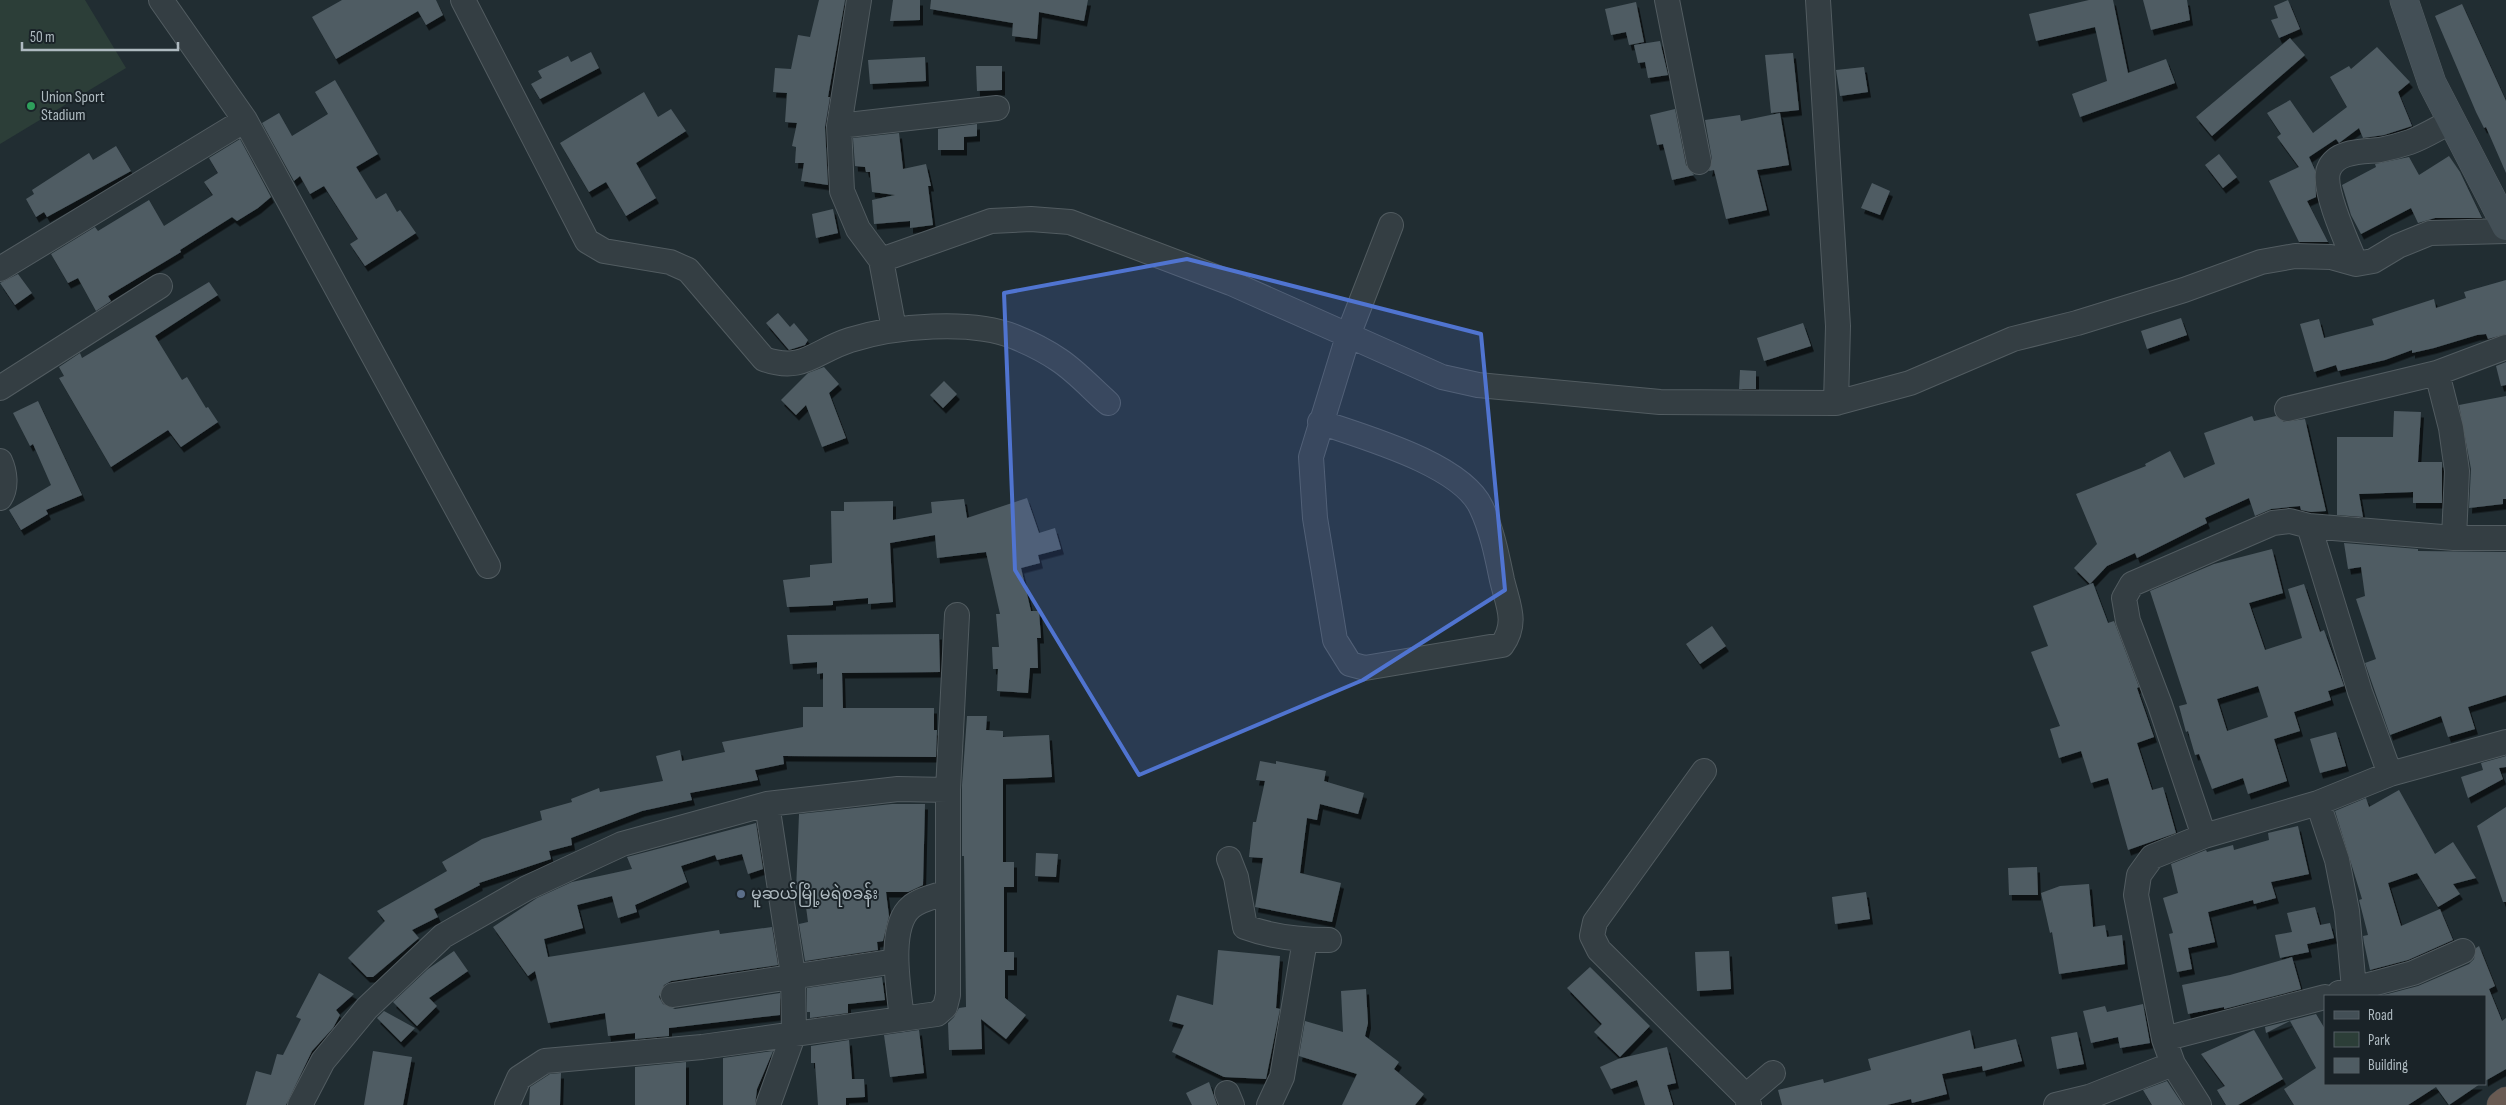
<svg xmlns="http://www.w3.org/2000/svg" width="2506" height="1105" font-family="'Sofia Sans Condensed','Noto Sans Myanmar',sans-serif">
	<defs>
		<filter id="shadow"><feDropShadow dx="3" dy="5.5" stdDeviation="0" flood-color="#0009"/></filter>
	</defs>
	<rect width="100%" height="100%" fill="#212d32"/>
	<path fill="#2c3e38" d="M0 0H85L126 68 0 144Z"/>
	<path fill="#4f5c63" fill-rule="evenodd" filter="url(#shadow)" d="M342 0H436L443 15 426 25 418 11 336 59 312 17Z
		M819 0H845L828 97H830L825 127 828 185 801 181 804 163H795L796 147 792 146 797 123 785 122 787 93 773 92 775 68 791 69 798 35 810 37Z
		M893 0H920V20L890 21Z
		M931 0H1088L1084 21 1039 12 1037 39 1012 36 1013 23 930 9Z
		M2089 0H2113L2128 73 2166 59 2175 83 2080 117 2072 94 2107 81 2095 27 2036 41 2029 14Z
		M2143 0H2187L2190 20 2151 30Z
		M2288 0 2300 29 2279 38 2271 20 2278 18 2274 6Z
		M1636 2 1644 42 1629 45 1626 32 1611 35 1605 9Z
		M2462 4 2506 101V173L2486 127 2484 128 2476 112 2435 16Z
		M2290 38 2305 55 2212 136 2196 117Z
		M1660 41 1668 75 1648 78 1645 62 1638 63 1634 45Z
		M2377 47 2410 82 2398 92 2412 126 2384 135 2363 138 2359 128 2339 143 2336 139 2309 157 2315 170 2316 197 2307 201 2328 242H2299L2269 181 2299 167 2277 137 2281 134 2267 113 2290 100 2313 133 2347 107 2330 77 2349 66 2351 69Z
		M591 52 599 68 540 99 531 84 542 78 538 71 568 56 571 62Z
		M1793 53 1799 110 1771 113 1765 55Z
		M925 57 926 81 870 84 868 60Z
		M976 66H1002V90L977 91Z
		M1864 67 1868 92 1840 96 1836 70Z
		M335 80 378 154 356 167 376 199 386 193 397 212 400 210 416 233 365 266 350 244 358 239 324 186 310 194 300 176 294 181 262 123 279 113 292 136 328 114 315 92Z
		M644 92 658 117 671 109 686 131 636 163 656 198 626 216 606 182 589 192 560 143Z
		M1675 109 1686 165 1694 175 1672 180 1663 144 1657 145 1650 115Z
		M1780 113 1789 165 1757 170 1767 210 1726 219 1714 170 1709 171 1712 159 1705 120 1740 115 1741 121Z
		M977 124V136L964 137V150H938V129Z
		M899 133 903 169 926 164 931 186H928L933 225 910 228V221L874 224 872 200 895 195 872 192 870 172H866L865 167 855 166 853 138Z
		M240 139 271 197 258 208 237 221 232 217 180 250 181 252 108 296 111 301 96 311 78 278 68 283 51 254 95 227 98 231 149 200 164 226 213 195 204 182 218 173 209 158Z
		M116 146 131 171 47 217 44 212 36 217 26 199 34 194 32 190 89 153 93 160Z
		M2219 154 2237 177 2223 188 2205 165Z
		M2449 156 2460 172 2482 218H2435L2418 223 2411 208 2361 234 2351 215 2342 185 2376 167 2375 164 2409 157 2419 175Z
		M1872 183 1890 191 1880 215 1861 208Z
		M833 209 838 233 816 238 812 214Z
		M18 274 32 293 15 305 0 283Z
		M2506 280V334L2488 339 2486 334 2477 335 2434 348 2412 353V350L2385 360 2338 371 2336 365 2314 372 2300 324 2319 319 2324 338 2374 325 2372 319 2434 299 2436 308 2466 298 2464 292Z
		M209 282 218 295 155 336 182 380 187 377 206 408 208 407 218 422 181 447 168 430 111 467 59 378 64 376 59 367 80 353 82 358Z
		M778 313 790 327 794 323 808 340 805 345 789 350 766 323Z
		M2181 318 2187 335 2147 349 2141 331Z
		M1803 323 1811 346 1764 361 1757 338Z
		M2506 362V385L2501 386 2496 366Z
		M824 367 839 384 829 393 846 438 822 447 806 405 796 415 781 400 808 373Z
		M1740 370 1756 371V389H1739Z
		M944 381 957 394 943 408 930 395Z
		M2506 396V499H2503V504L2469 508 2471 469 2459 405Z
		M38 401 82 495 46 510 48 514 21 530 9 510 51 485 33 444 30 446 13 413Z
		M2394 411 2421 412 2418 462H2442V503H2413V492L2359 494 2363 517 2337 515V437H2393Z
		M2252 416 2254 421 2276 416 2284 422 2305 419 2326 511 2311 512 2301 510 2300 506 2271 509 2255 516 2249 498 2205 518 2207 523 2137 558 2135 553 2107 566 2090 584 2074 568 2097 544 2076 494 2146 466 2145 464 2170 451 2184 478 2215 464 2204 433Z
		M1027 498 1039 533 1055 528 1061 549 1038 555 1040 563 1021 568 1031 611H1039L1041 638H1037L1038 668H1030L1028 693 997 691 998 669H993L992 647H999L996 614H1000L986 552 937 558 935 535 890 543 893 602 868 604V598L833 601V605L787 607 783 580 810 577V565L832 563 831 511H844V502L893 501V520L932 513 931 502 964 499 967 518Z
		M2344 543 2418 549V551L2506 552V695L2468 707 2475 729 2448 737 2441 716 2390 735 2365 663 2376 659 2356 599 2365 596 2361 567 2348 569Z
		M2272 549 2283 593 2249 603 2265 650 2302 638 2288 589 2304 584 2320 632 2324 630 2344 686 2328 691 2331 700 2294 712 2300 731 2274 739 2287 781 2248 794 2243 778 2212 789 2199 754 2195 755 2188 731 2186 732 2179 706 2187 704 2150 591 2214 564ZM2258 686 2268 717 2227 731 2217 699Z
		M2093 583 2108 623 2114 621 2139 687 2137 688 2154 737 2137 743 2152 790 2163 787 2176 833 2128 850 2108 778 2091 783 2081 751 2059 758 2050 729 2060 726 2031 652 2048 646 2033 606Z
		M1712 626 1726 646 1700 664 1686 644Z
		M939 634 940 672 842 673 843 708H934V730H937L936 757 783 756 784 764 755 770 758 780 690 793 692 800 642 811 571 838 572 845 549 851 551 859 479 883 480 885 434 909 438 917 412 930 419 938 373 977H367L348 958 385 921 377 911 447 871 442 862 482 839 542 820 540 811 572 802 571 799 599 788 600 792 663 781 656 756 680 750 682 761 725 752 722 742 803 727V707H823V673L817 674V662L790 664 787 635Z
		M967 716H987L986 730 1003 731V737L1049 735 1052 777 1003 779V862H1014V887H1004V952H1014V970H1005V998L1026 1015 1006 1039 981 1019 982 1049 949 1050 948 1023 954 1017 959 1008 966 1007 964 856H962V785Z
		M2336 732 2346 766 2320 773 2310 739Z
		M2506 756V767L2499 768 2503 779 2468 798 2461 777 2483 770 2481 763Z
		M1260 761 1276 764V761L1326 771 1324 781 1364 793 1358 814 1320 804 1317 820 1307 818 1300 873 1341 883 1332 922 1255 907 1263 858 1249 857 1253 822H1256L1265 781 1256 780Z
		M2399 790 2435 854 2453 842 2476 878 2453 884 2460 894 2438 907 2417 873 2388 883 2401 926 2440 909 2453 940 2408 960 2370 970 2364 943 2363 936 2368 935 2359 900 2362 899 2335 811 2366 798 2369 807Z
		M892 804H925L923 885 908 892H886L889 916 883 941 877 942 878 950 805 961 799 924 808 922 804 892H796L799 814Z
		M2506 807V902H2503L2477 826Z
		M756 823 763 869 748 874 742 854 717 860 715 855 681 866 687 882 635 905 637 912 618 918 612 896 577 905 583 928 544 939 548 957 719 930 720 934 772 927 778 965 671 981 664 985 659 997 663 1004 675 1009 780 993V1015L669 1028V1036L635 1039V1033L608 1036 605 1013 548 1023 535 971 528 976 493 927 537 898 572 882 632 869 627 857Z
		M2298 826 2309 874 2271 882 2276 898 2254 904 2253 900 2208 912 2215 942 2188 948 2192 969 2177 972 2169 934 2173 933 2163 898 2178 893 2171 864 2206 850 2207 852 2233 845 2234 850 2269 840 2268 833Z
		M1036 853 1058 854 1056 877 1035 876Z
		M2037 867 2038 895H2009L2008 868Z
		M2089 884 2093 927 2105 925 2107 937 2122 935 2125 964 2059 974 2052 932 2050 933 2041 893 2060 886Z
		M1866 892 1870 919 1835 924 1832 897Z
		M2315 907 2320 925 2330 923 2334 938 2307 944 2309 952 2280 958 2275 935 2292 932 2287 913Z
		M2479 946 2495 986 2489 989 2502 1021 2506 1018V1069L2485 1081V996H2380L2418 986 2469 964 2474 959 2476 948Z
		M1218 950 1280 956 1276 1008 1280 1009 1266 1079 1224 1077 1172 1052 1184 1025 1169 1021 1177 995 1213 1005Z
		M454 951 468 971 429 998 437 1006 417 1026 393 1002 428 969Z
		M1729 951 1731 989 1697 991 1695 952Z
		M2292 957 2301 989 2224 1009V1007L2188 1014 2182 985 2230 975Z
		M1590 967 1650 1026 1620 1057 1594 1032 1602 1024 1567 988Z
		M319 973 354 994 336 1010 340 1015 333 1028 312 1051 286 1105H246L256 1071 271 1075 277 1054 283 1055 301 1019 296 1017Z
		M882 977 885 1000 848 1004V1013L810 1018V1012H807V988Z
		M1366 989 1368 1023 1365 1036 1399 1062 1394 1069 1424 1094 1415 1105H1342L1357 1074 1299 1056 1305 1021 1343 1032 1341 991Z
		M2143 1004 2150 1043 2120 1048 2118 1037 2091 1043 2083 1011 2105 1006 2107 1012Z
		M384 1011 415 1028 401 1042 377 1018Z
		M2316 1014 2325 1029V1084H2480L2449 1105 2436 1087 2408 1105H2294L2284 1089 2316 1068 2290 1021 2266 1033 2265 1027Z
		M919 1030 924 1073 890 1077 884 1035Z
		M1970 1030 1974 1049 2016 1039 2022 1061 1983 1071 1982 1066 1942 1074 1947 1094 1912 1103 1911 1099 1887 1105H1782L1778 1090 1823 1079 1824 1083 1871 1070 1868 1059Z
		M2254 1030 2283 1079 2238 1105H2226L2217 1090 2225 1086 2201 1054Z
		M2077 1032 2084 1064 2057 1069 2051 1037Z
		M849 1040 852 1079H864L865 1097 846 1098V1105H818L815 1063H811V1046Z
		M1667 1047 1676 1083 1667 1085 1673 1105H1645L1637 1080 1611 1089 1600 1067 1618 1059Z
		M373 1051 412 1057 403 1105H364Z
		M773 1051 757 1089 755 1105H723V1058Z
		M686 1062V1105H635V1067Z
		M561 1073 560 1105H529L530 1087 550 1074Z
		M2167 1081 2183 1105H2152L2143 1090Z
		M1209 1082 1217 1105H1192L1186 1093Z"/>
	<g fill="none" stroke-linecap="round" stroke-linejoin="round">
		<g stroke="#525c61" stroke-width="26">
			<path id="street" d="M161 0 245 120 488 566
				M463 0 587 241 604 251 670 262 688 270 764 359C803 373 815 351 850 340 894 326 971 319 1015 337 1030 343 1046 351 1059 360 1077 372 1092 389 1108 403
				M859 0 839 126 842 191 858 229 881 260
				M1667 0 1699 162
				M1818 0 1838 326 1836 403
				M839 126 997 108
				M2356 264C2348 245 2321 187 2329 169 2337 150 2364 152 2380 150 2390 148 2401 145 2410 142 2424 137 2438 128 2452 121
				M0 269 245 120
				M894 329 881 260 991 221 1031 219 1070 222 1231 283 1442 377 1478 385 1660 402 1836 403 1910 383 2013 339 2077 323 2184 290 2261 262 2295 256 2331 257 2356 264 2373 261 2398 246 2430 233 2506 231
				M2437 373 2451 428 2457 471 2454 538
				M0 388 160 286
				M2287 409 2437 373 2506 347
				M1320 422C1363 437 1461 464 1481 507 1492 530 1497 556 1502 580 1508 605 1518 623 1502 645L1365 668 1350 664 1335 640 1315 518 1311 457 1349 333 1391 225
				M0 461C5 472 7 487 0 498
				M2309 526 2360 692 2390 774
				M1704 771 1595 922 1592 936 1599 950 1746 1096
				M2318 803 2337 860 2347 911 2354 989
				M767 804 793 975 794 1033 768 1105
				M2204 836 2160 705 2128 621 2124 598 2132 584 2273 523 2290 521 2309 526 2454 538H2506
				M1229 859 1236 877 1245 927C1272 937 1301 940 1329 940
				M2339 993 2413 973 2463 951
				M673 995 896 961
				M902 1019C899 990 887 927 911 907 920 899 937 896 947 892
				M2164 1039 2325 997
				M1227 1093 1232 1105
				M300 1105 323 1061 367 1008 443 936 527 888 622 844 767 804 898 789 948 790
				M507 1105 519 1078 545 1061 702 1047 937 1014 945 1007 948 995V790L957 615
				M1269 1105 1282 1077 1305 940
				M1749 1105 1746 1096 1773 1073
				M2056 1105 2089 1097 2173 1064
				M2199 1105 2173 1064 2164 1039 2136 895 2139 875 2152 857 2204 836 2318 803 2390 774 2506 742"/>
		</g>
		<g stroke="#525c61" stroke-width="29">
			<path id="secondary" d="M2404 0 2432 83 2506 226"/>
		</g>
		<g stroke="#3f494e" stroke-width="29">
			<path id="highway" d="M2501 1105 2506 1101"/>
		</g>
		<use href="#street" stroke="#343e43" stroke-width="24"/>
		<use href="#secondary" stroke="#434f56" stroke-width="28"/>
		<use href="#highway" stroke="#685a52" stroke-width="28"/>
	</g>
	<path fill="#5074d0" fill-opacity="0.2" stroke="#5074d0" stroke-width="4" stroke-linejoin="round" d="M1187 259 1481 334 1505 590 1363 680 1139 775 1015 570 1004 293Z"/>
	<circle fill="#2e9e5b" stroke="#1a2328" stroke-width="2" cx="31" cy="106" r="5"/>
	<circle fill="#5c6f8a" stroke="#1a2328" stroke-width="2" cx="741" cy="894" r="5"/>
	<g text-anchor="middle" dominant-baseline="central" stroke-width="4" stroke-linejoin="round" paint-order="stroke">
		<g font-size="16" fill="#aebac0" stroke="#1a2328" text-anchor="start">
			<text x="41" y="97">Union Sport<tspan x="41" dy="18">Stadium</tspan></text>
			<text x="751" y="894">မူဆယ်မြို့မရဲစခန်း</text>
		</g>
	</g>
	<rect x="2324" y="995" width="162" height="90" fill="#1a2328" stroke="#555f65"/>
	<rect x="2334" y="1011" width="25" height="8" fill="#434f56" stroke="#555f65"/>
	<text x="2368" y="1020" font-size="15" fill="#aebac0">Road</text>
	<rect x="2334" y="1032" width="25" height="15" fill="#2c3e38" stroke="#555f65"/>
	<text x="2368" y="1045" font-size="15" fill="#aebac0">Park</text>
	<rect x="2334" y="1058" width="25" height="15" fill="#4f5c63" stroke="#555f65"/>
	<text x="2368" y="1070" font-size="15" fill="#aebac0">Building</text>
	<path d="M22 42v8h156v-8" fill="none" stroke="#aebac0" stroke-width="2.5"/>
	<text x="30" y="42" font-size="15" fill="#aebac0" stroke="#1a2328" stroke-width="4" paint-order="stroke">50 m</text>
</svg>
